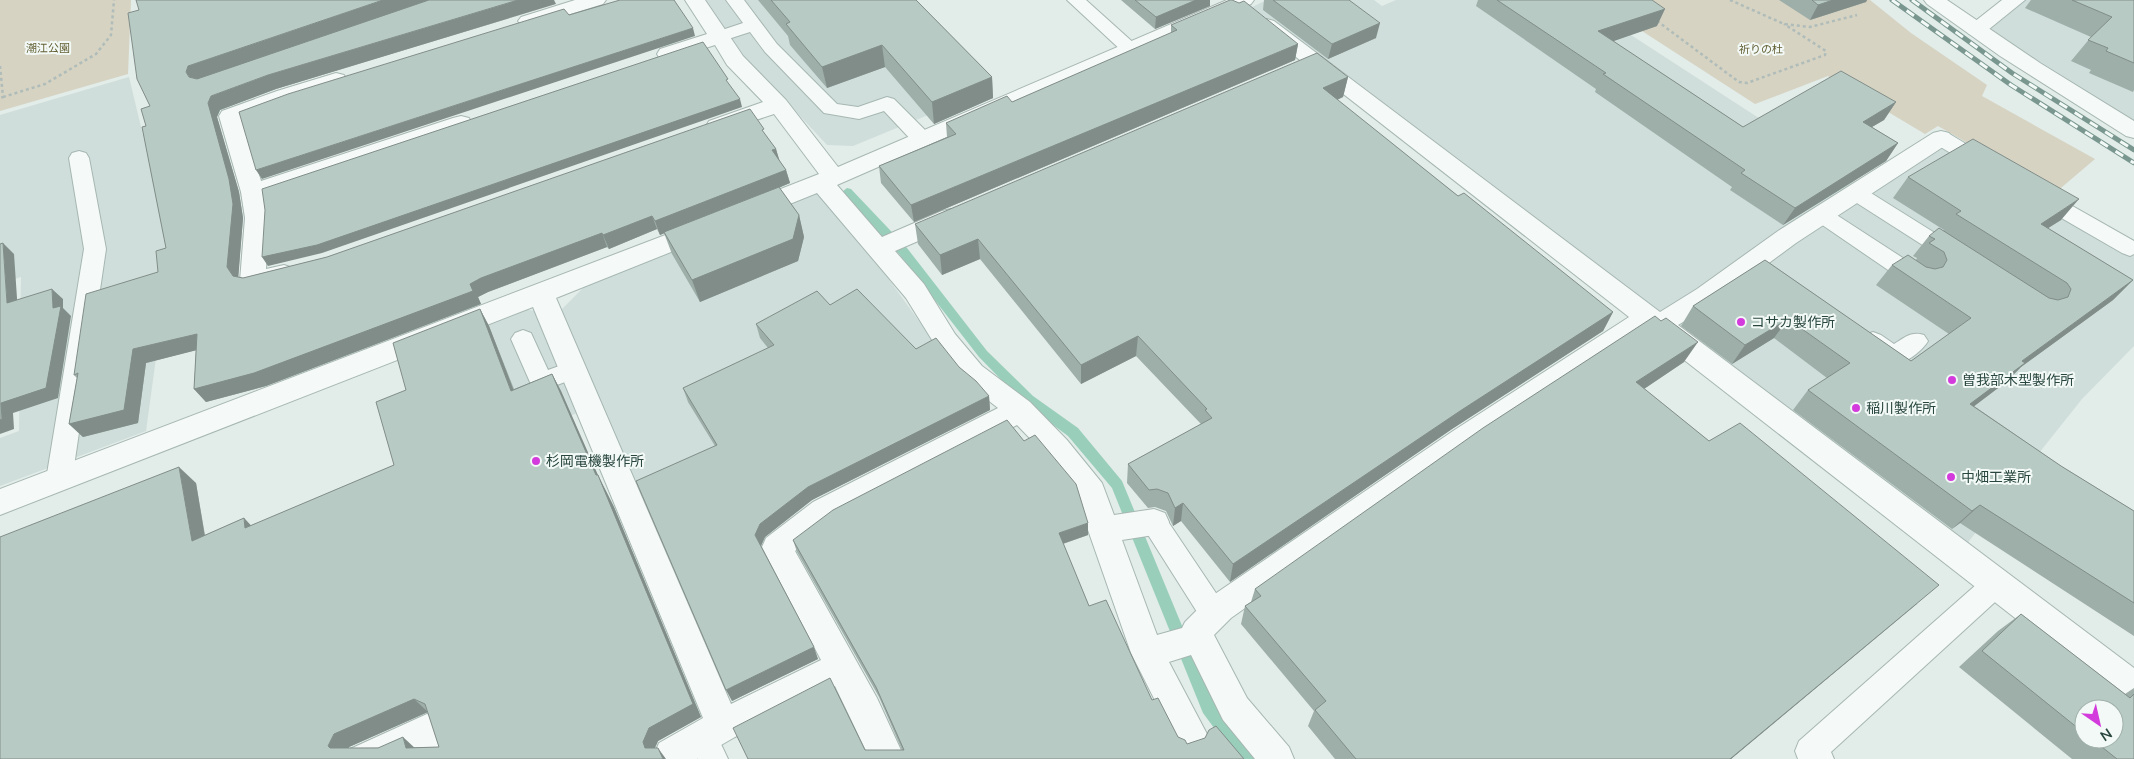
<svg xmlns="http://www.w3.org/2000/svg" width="2134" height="759" font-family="Mulish,'Noto Sans JP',sans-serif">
	<rect width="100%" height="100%" fill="#e2ece9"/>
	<path fill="#cfdeda" d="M706 0H904L991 89 853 146 827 145 744 56Z
		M1267 0H1374L1382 6 1396 0H1577L1856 181 1658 315 1252 7Z
		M2015 0H2134V131L1976 31Z
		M129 77 168 239 165 292 146 431 0 486V438L19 431 21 277 0 284V115Z
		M1953 141 2134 241V346L2082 399 1969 541 1966 555 1668 326 1787 237Z
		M819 188 869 252 937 346 791 422 634 485 558 313 588 283Z
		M519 309 537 311 577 413 485 451 445 337Z"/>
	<path fill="#d6d3c2" d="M0 0H131L128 74 0 111Z
		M1594 0H1870L1911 33 1987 85 1982 96 2095 159 2055 193 1938 126 1925 134 1828 76 1755 104Z"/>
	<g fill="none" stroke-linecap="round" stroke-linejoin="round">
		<path fill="#99cfba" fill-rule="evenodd" d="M847 188 851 189 907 248 987 351 1033 396 1078 428 1122 481 1214 703 1255 759H1237L1203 713 1112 488 1068 436 1025 404 979 357 899 254 843 195 842 192Z"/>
		<g stroke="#a6b7b2" stroke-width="2">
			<path id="service" d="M726 0H744L777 44 837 104 858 107 887 97 894 99 929 134 932 139 929 144 922 145 915 144 884 111 859 119 824 113 765 52 750 32 719 42 713 41 710 37 713 33 743 23Z
				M1067 0H1086L1136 45 1139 49 1136 53 1130 55 1124 53Z
				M1941 132 1948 133 1991 159 1994 164 1991 169 1984 171 1977 169 1934 143 1931 138 1934 133Z
				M79 151 86 153 89 158 106 249 72 480 68 487 59 491 50 487 46 480 84 249 69 158 72 153Z
				M1856 186 1863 188 1962 250 1965 255 1962 260 1954 263 1946 260 1849 198 1846 193 1849 188Z
				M2039 189 2046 191 2134 241V254L2130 256 2122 253 2032 201 2029 196 2032 191Z
				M1822 208 1829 210 1926 273 1929 279 1926 285 1918 287 1910 285 1815 220 1811 215 1815 210Z
				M523 330 531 333 548 370 573 361 581 364 585 370 581 376 541 391 533 389 511 339 515 333Z
				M1873 332 1881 335 1894 344C1905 337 1912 331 1924 335L1928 341C1923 350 1904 366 1892 364 1882 363 1866 350 1861 341L1865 335Z
				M1154 511 1163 514 1224 605 1228 614 1224 623 1214 626 1204 623 1145 530 1141 522 1145 514Z
				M1996 572 2006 576 2010 584 2006 592 1831 752 1834 759H1798L1795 751 1799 741 1986 576Z
				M427 714 437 718 451 759H421L418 747 393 759H346L350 749Z
				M703 723 713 727 728 759H698L688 737 693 727Z"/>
		</g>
		<g stroke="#a6b7b2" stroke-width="2">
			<path id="minor" d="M575 0H606L603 4 528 27 521 25 518 21 521 17Z
				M685 0H705L743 56 786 100 838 167 1227 0H1254L1251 4 837 185 882 237 942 211 951 209 960 211 963 217 960 223 895 251 924 284 955 334 982 366 1030 402 1067 440 1102 483 1114 515 1154 509 1165 513 1169 522 1165 531 1154 535 1122 540 1157 635 1182 628 1185 622 1209 598 1453 431 1629 317 1260 29 1257 25 1260 21 1267 19 1274 21 1660 312 1697 289 1778 231 1933 133 1941 131 1949 133 1952 138 1949 143 1796 243 1715 303 1678 325 2134 668V703L2122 698 2096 681 1647 331 1473 447 1231 618 1214 635 1247 698 1289 747 1294 759H1255L1223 720 1191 655 1169 662 1207 734 1202 746 1190 751 1178 746 1131 653 1088 530 1079 497 1047 456 1017 425 835 520 795 551 877 698 905 759H870L835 686 735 737 697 759H655L654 755 659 743 703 718 533 307 0 515V489L702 221 711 224 714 230 711 236 556 298 731 704 821 660 762 547 766 538 813 502 998 408 962 380 937 348 906 298 817 193 760 216 751 218 742 216 739 210 742 204 819 174 774 114 717 133 709 131 706 126 709 121 763 102 727 65 715 45 668 60 660 59 657 54 660 49 707 34Z
				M2002 0H2025L1983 34 1976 36 1969 34 1966 30 1969 26Z
				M336 73 344 75 347 80 344 85 242 119 261 181 453 118 461 116 469 118 472 123 469 128 266 196 269 218 266 269 284 265 293 268 297 274 293 280C278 285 259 292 244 288L240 281 245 218 241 192 219 116 222 111 277 91Z"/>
		</g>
		<g stroke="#a6b7b2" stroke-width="2">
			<path id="tertiary" d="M1924 0H1947L2040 63 2134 121V138L2126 136 2000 56 1927 4Z"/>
		</g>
		<path stroke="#afbcb9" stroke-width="2.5" stroke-dasharray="3 3" stroke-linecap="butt" d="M1730 0 1784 24 1810 27 1857 15
			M1657 21 1739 82 1747 83 1825 55 1826 51 1784 24
			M0 66 3 97 0 98
			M3 97 45 84 96 54 111 35 114 0"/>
		<use href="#service" fill="#f5f9f8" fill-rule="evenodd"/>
		<use href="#minor" fill="#f5f9f8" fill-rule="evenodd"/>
		<use href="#tertiary" fill="#f5f9f8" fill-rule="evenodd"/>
		<g stroke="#79978f" stroke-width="5">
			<path id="rail" d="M1892 0 2011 85 2134 163
				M1912 0 2012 73 2134 150"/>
		</g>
		<use href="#rail" stroke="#f2f9f6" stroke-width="3" stroke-dasharray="9" stroke-linecap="butt"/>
	</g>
	<path fill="#9eaea9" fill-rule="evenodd" d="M758 0H916L992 77 993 98 934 124 885 67 827 88 790 45 788 36Z
		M1121 0H1210V6L1155 29Z
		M1264 0H1349L1376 38 1328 59 1263 10Z
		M1478 0H1652L1657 26 1613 41 1743 127 1896 102 1884 120 1872 127 1898 143 1886 161 1783 225 1730 190 1732 187 1595 92 1596 89 1476 6Z
		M1779 0H1867L1866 2 1810 20Z
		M2031 0H2134V90L2133 92 2089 73 2091 70 2071 61 2091 37 2025 8Z
		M556 4 276 89 220 110 217 117 239 192 243 218 238 277 243 278 327 257 766 136 776 149 779 160 786 170 790 183 779 188 799 215 804 237 798 261 700 302 672 254 664 233 660 235 657 229 609 249 607 247 488 292 478 297 481 304 266 386 206 402 194 389 196 350 146 363 138 423 83 437 69 424 77 378 74 375 158 272 166 248 142 127Z
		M1171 25 1298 44 1295 60 914 222 881 183 879 166 947 137 946 123 1012 102 1171 33Z
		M1348 77 1343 97 1337 100 1458 196 1613 312 1603 331 1452 429 1230 582 1181 521 1173 526 1166 511 1155 507 1148 508 1127 483 1128 464 1201 424 1136 356 1081 384 980 259 942 275 918 244 915 224Z
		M1908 177 2061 220 2048 228 2133 280 2113 300 2021 367 2006 382 1974 406 2061 466 2134 511V636L1960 523 1952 529 1793 410 1808 390 1827 378 1774 338 1732 364 1681 326 1693 306 1765 260 1911 361 1949 334 1876 285 1892 265 1916 260 1917 258 1913 256 1929 236 1944 230 1893 198Z
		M830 305 916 349 959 367 989 396 990 410 812 500 765 537 761 546 818 659 732 701 715 446 688 402 683 388 768 348 760 338 756 324Z
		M480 309 489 326 514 389 552 374 561 391 597 475 606 491 614 507 701 717 658 741 655 748 0 759 196 483 205 535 244 518 251 526 394 465 406 390ZM428 712 439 747 349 748V747Z
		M1661 321 1684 362 1644 389 1709 441 1917 604 1731 759H1335L1308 726 1314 711 1241 624 1245 606 1251 602 1255 589Z
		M1088 535 1063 544 1089 606 1152 700 1178 737 1187 744 1244 759 865 750H902L879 697 797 552 793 540Z
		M2021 614 2125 694 2134 688V759H2072L1959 667 1998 631ZM2084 709 2114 739H2084Z"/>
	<path fill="#818d89" d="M383 0H429L195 86 186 72 188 66Z
		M518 0H554L556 4 276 89 220 110 217 117 239 192 243 218 238 281 233 276 227 267 208 103 211 96 268 75Z
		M1196 0H1210V6L1155 29 1156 17Z
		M1833 0H1867L1866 2 1810 20 1818 5Z
		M1665 9 1657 26 1591 49 1598 31Z
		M1380 23 1376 38 1328 59 1332 44Z
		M693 28 695 36 262 179 256 170Z
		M1298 44 1295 60 914 222 911 205Z
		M882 45 885 67 827 88 822 67Z
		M992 77 993 98 934 124 932 102Z
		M1348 77 1343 97 1319 108 1323 88Z
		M740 99 742 107 322 253 268 266 262 257Z
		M1896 102 1884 120 1851 139 1863 122Z
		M1898 143 1886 161 1783 225 1795 208Z
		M776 149 780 162 772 150Z
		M786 170 790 183 660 235 655 221Z
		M2079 199 2061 220 2023 244 2041 224Z
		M799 215 804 237 798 261 700 302 692 280Z
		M652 216 657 229 609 249 603 235Z
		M602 233 607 247 488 292 478 297 481 304 266 386 206 402 194 389 470 284 481 278Z
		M978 239 980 259 942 275 940 255Z
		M3 243 14 254 18 313 7 303Z
		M2133 280 2113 300 2021 367 2006 382 1952 423 1970 404 2022 361Z
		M52 289 63 299V308L71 316 58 398 13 413 14 429 0 434V420L1 403 53 308Z
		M480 309 489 326 520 407 511 391Z
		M1613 312 1603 331 1452 429 1230 582 1233 564 1460 411Z
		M1788 319 1774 338 1732 364 1745 345Z
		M197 334 209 347 146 363 138 423 83 437 69 424 133 349Z
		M1138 336 1136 356 1081 384V365Z
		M1698 342 1684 362 1623 403 1636 382Z
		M552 374 561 391 605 491 596 475Z
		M989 396 990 410 812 500 765 537 760 548 755 535 760 524 808 487Z
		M179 467 196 483 208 556 192 541Z
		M598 475 614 507 701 717 658 741 652 754 645 748 643 742Z
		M1183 503 1181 521 1173 526 1175 508Z
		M1980 505 1960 523 1952 529 1972 511Z
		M244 518 259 534 245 528Z
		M1088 523V535L1059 545V533Z
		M1939 585 1731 759H1730Z
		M814 647 818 659 732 701 726 690Z
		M414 699 428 712 349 747 344 758 330 748 328 746 334 734Z
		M403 737 417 750 406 748Z
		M658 748 666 759H663Z"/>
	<path fill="#b8cac4" stroke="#818d89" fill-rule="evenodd" d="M136 0H383L188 66 186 72 189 77 197 79 429 0H518L268 75 211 96 208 103 229 179 233 204 227 267 233 276 243 278 327 257 750 109 764 129 762 130 776 149 772 150 786 170 655 221 652 216 603 235 602 233 481 278 470 284 473 291 254 373 194 389 197 334 133 349 124 410 69 424 78 373 74 375 86 294 158 272 156 251 166 248 142 127 146 126 141 109 150 106 137 79 128 13 139 10Z
		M620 0H674L693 28 256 170 239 112 288 94 564 9 569 15Z
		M771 0H916L992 77 932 102 882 45 822 67 786 24 790 22Z
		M1135 0H1196L1156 17Z
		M1230 0H1232L1239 3 1244 1 1298 44 911 205 879 166 956 134 946 123 1007 96 1012 102 1177 30 1171 25Z
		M1273 0H1349L1380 23 1332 44Z
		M1497 0H1652L1665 9 1598 31 1743 127 1841 71 1896 102 1863 122 1898 143 1795 208 1741 173 1745 170 1603 74 1606 73Z
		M1812 0H1833L1818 5Z
		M2072 0H2134V63L2106 51 2108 48 2088 40 2112 17Z
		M703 42 728 79 726 80 740 99 317 245 262 257 265 210 262 189Z
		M1317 53 1348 77 1323 88 1458 196 1464 193 1613 312 1460 411 1233 564 1183 503 1175 508 1168 493 1157 489 1149 490 1128 464 1212 418 1205 410 1207 409 1138 336 1081 365 978 239 940 255 915 224Z
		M1973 139 2079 199 2041 224 2133 280 2022 361 2025 363 1970 404 2061 466 2134 511V603L1980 505 1972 511 1808 390 1850 363 1788 319 1745 345 1693 306 1765 260 1911 361 1971 318 1892 265 1908 255 1926 267 1935 269 1943 267 1947 260 1944 252 1929 243 1935 239 1929 236 1939 228 2049 298 2058 300 2068 297 2071 289 2067 283 1956 214 1961 211 1908 177Z
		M779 187 799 215 793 239 692 280 664 232Z
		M3 243 7 303 52 289 53 308 61 306 46 388 1 403 2 419 0 420V244Z
		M857 289 916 349 936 338 959 367 976 381 989 396 808 487 760 524 755 535 814 647 726 690 636 481 717 445 683 388 774 345 756 324 817 291 830 305Z
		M480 309 511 391 552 374 596 475H598L605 492 693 704 649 728 643 742 645 748H658L663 759H0V537L179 467 192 541 244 518 245 528 394 465 376 402 406 390 393 343ZM414 699 425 704 439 747 406 748 403 737 378 748H330L328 746 334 734Z
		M1655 316 1661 321 1666 318 1698 342 1636 382 1709 441 1740 423 1939 585 1730 759H1356L1315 710 1326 701 1245 606 1261 596 1255 589 1483 428Z
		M1007 420 1024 441 1035 435 1076 484 1088 523 1059 533 1089 606 1106 600 1152 700 1158 698 1178 737 1185 740 1187 744 1205 738 1209 730 1216 726 1244 759H748L733 728 830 678 865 750H904L876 687 793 540 833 510Z
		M2021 614 2130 698 2134 694V759H2117L2092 739H2114V709H2084V733L1982 651Z"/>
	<g fill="#d43bdc" stroke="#f2f9f6" stroke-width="2">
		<circle cx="1741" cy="322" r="5"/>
		<circle cx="1952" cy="380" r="5"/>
		<circle cx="1856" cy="408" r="5"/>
		<circle cx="536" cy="461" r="5"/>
		<circle cx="1951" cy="477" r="5"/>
	</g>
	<g text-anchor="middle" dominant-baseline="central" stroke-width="4" stroke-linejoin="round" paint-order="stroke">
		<g font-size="11" fill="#635f34" stroke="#f2f9f6">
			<text x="48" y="48">潮江公園</text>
			<text x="1761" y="49">祈りの杜</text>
		</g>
		<g font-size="14" fill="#28463e" stroke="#f2f9f6" text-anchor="start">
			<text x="1751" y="322">コサカ製作所</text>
			<text x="1962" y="380">曽我部木型製作所</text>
			<text x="1866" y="408">稲川製作所</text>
			<text x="546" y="461">杉岡電機製作所</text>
			<text x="1961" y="477">中畑工業所</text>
		</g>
	</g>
	<g transform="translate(2099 724) rotate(146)"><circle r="24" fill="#f2f9f6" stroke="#a1b1ac"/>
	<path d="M0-4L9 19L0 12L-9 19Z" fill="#d43bdc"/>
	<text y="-8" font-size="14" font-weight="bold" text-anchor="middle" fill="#28463e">N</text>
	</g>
</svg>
